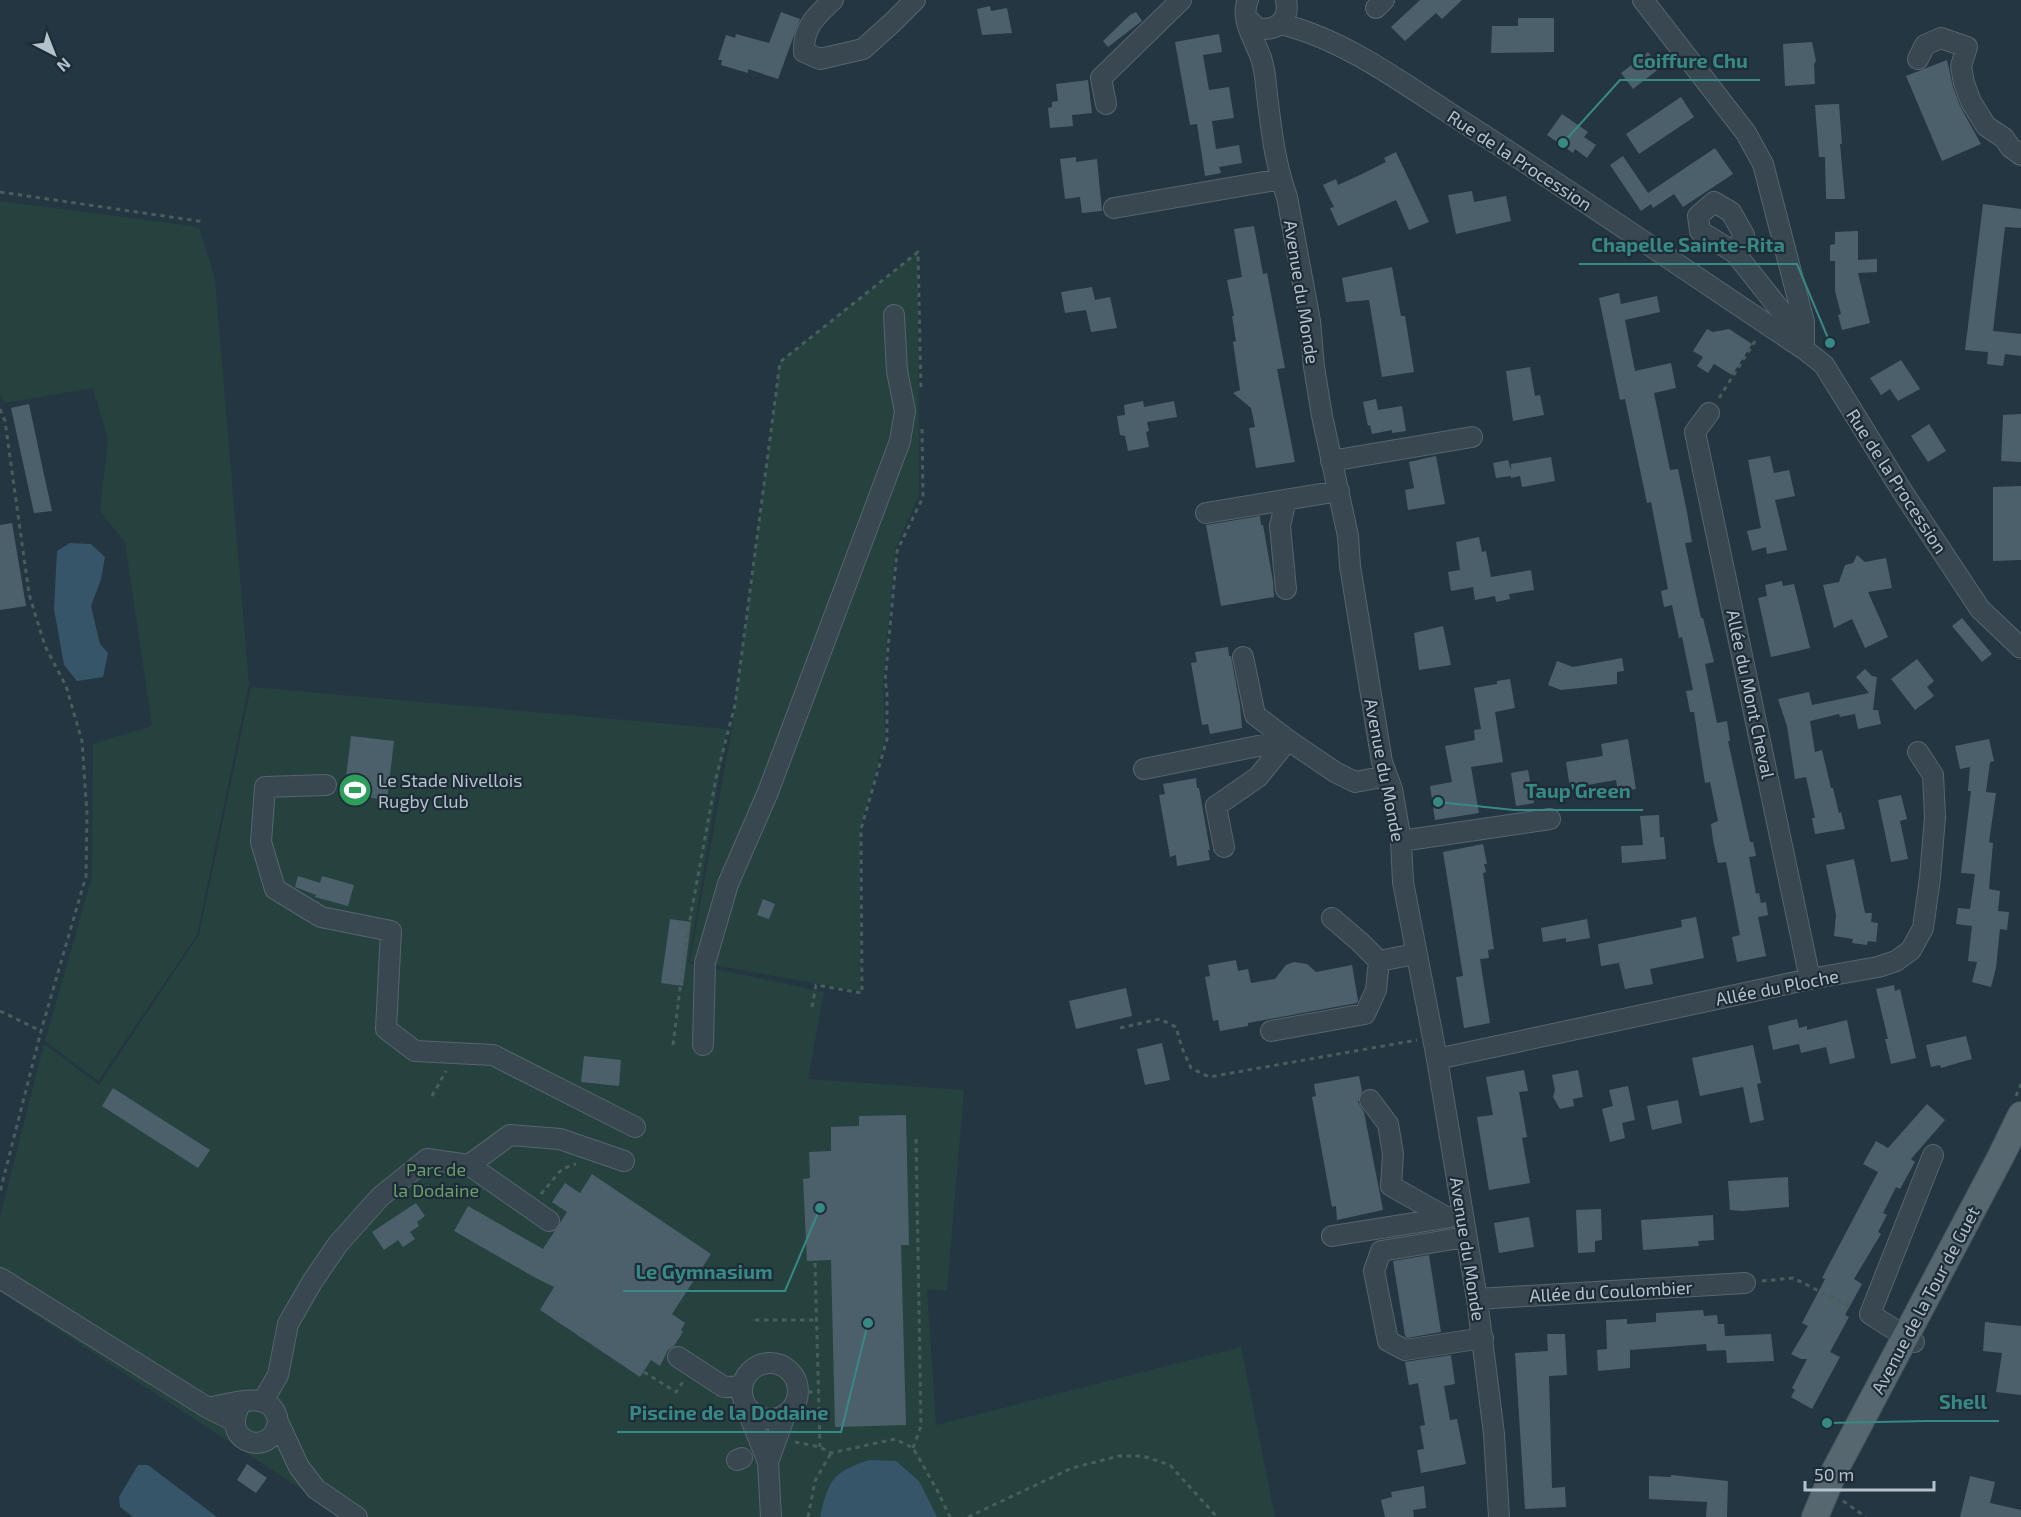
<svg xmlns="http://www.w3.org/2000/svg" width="2021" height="1517" font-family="'Exo 2',sans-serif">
	<rect width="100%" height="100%" fill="#243641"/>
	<path fill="#26423f" d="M0 201 199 227 215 279 249 684 197 935 98 1081 45 1041 92 877 93 744 152 726 125 542 100 511 108 439 93 388 5 403 0 395Z
		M918 252 919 495 895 549 883 681 885 738 860 828V991L690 961 732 728 780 362Z
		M251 687 727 729 688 963 824 992 808 1079 964 1090 947 1291 927 1289 936 1425 1241 1347 1275 1517H344L0 1292V1217L44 1044 99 1085 199 935Z"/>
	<path fill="#375568" d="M70 543 91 544 105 557 101 579 91 606 100 644 108 653 103 677 77 681 64 665 54 609 57 551Z
		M869 1460 896 1461 919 1481 937 1517H820C829 1479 832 1473 869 1460Z
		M148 1465 217 1517H133L120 1507 119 1497 138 1465Z"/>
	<path fill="#4c606c" d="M1420 0H1462L1442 19 1436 13 1405 41 1391 27Z
		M990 6 991 11 1007 8 1012 33 982 35 977 9Z
		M781 12 800 19 778 79 748 69V73L721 65 722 60H718L726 35 735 38 736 34 769 43Z
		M1136 12 1142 21 1108 47 1103 41 1130 15Z
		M1518 18H1554V52L1491 53 1492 26H1518Z
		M1219 34 1222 52 1203 55 1209 90 1229 87 1234 118 1212 121 1216 149 1239 145 1242 163 1219 167 1221 173 1205 176 1197 124 1190 125 1175 42Z
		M1812 42 1816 61 1814 64 1815 84 1785 86 1783 44Z
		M1648 52 1660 68 1633 89 1621 73Z
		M1947 60 1953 87 1960 106 1981 144 1942 161 1906 76Z
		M1088 80 1092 113 1072 115 1073 126 1050 128 1048 108 1052 107V102L1058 101 1056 84Z
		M1681 97 1694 117 1639 154 1626 134Z
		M1839 104 1842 144H1840L1845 199H1826L1825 157H1819L1815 105Z
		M1562 114 1588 132 1584 137 1596 145 1587 158 1575 149 1573 153 1547 135Z
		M1715 148 1733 174 1683 207 1674 194 1653 208 1651 204 1641 211 1610 165 1623 156 1648 193Z
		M1396 152 1429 222 1409 230 1396 200 1338 226 1330 208 1334 207 1323 185 1336 179 1338 185 1362 174 1386 162 1384 158Z
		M1076 157V162L1097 159 1102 211 1082 213 1080 197 1065 199 1060 159Z
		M1472 191 1474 202 1506 196 1511 221 1456 234 1448 195Z
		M1983 204 2021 209V228L2005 227 1993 331 2021 334V356L2005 354 2003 366 1987 364 1988 352 1965 350Z
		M1254 226 1263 274 1267 273 1285 368 1277 369 1295 462 1256 468 1249 428 1255 427 1251 408 1233 393 1240 390 1233 342 1236 341 1232 316H1234L1227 280 1242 277 1234 229Z
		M1858 231V260L1877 259V272L1858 273 1870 323 1842 330 1838 315 1841 314 1835 291V261H1830V245L1835 244V232Z
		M1392 267 1401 316H1405L1414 372 1382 377 1369 300 1346 302 1342 278Z
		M1092 287 1095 300 1110 297 1117 328 1091 332 1086 310 1065 313 1061 292Z
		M1619 293 1621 304 1657 296 1660 312 1625 320 1635 371 1671 363 1676 388 1654 393 1670 470 1678 469 1687 512 1692 542 1685 543 1701 618H1703L1714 662 1705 664 1717 723 1727 721 1730 741H1728L1750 842H1753L1756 856 1749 857 1756 894 1759 893 1761 903 1766 902 1768 915 1758 917 1766 956 1737 962 1732 937 1740 935 1726 862 1718 863 1713 840 1711 824 1718 821 1710 782 1705 783 1694 712H1690L1686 691 1693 690 1682 637 1679 638 1672 605 1664 607 1661 591 1668 589 1651 502 1647 503 1625 399 1620 400 1599 298Z
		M1707 329 1713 332 1729 329 1752 344 1732 375 1714 364 1708 373 1697 366 1703 357 1693 351Z
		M1901 360 1920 389 1898 401 1890 389 1881 395 1870 378Z
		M1530 367 1535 396 1540 395 1544 415 1513 421 1506 371Z
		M1376 399 1378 410 1402 406 1406 431 1392 433V430L1372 434 1370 425 1368 426 1363 402Z
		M1143 401 1144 407 1174 401 1177 417 1147 422 1149 431 1146 432 1149 447 1128 451 1125 436 1120 435 1117 416 1125 415 1124 405Z
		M29 404 43 470 52 511 34 513 11 408Z
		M2021 414V462L2001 461 2003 415Z
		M1929 424 1946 451 1928 462 1911 436Z
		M1436 456 1445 504 1408 510 1405 490 1414 488 1409 462Z
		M1770 456 1774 473 1789 470 1795 496 1775 500 1787 550 1767 554 1766 547 1752 551 1747 531 1761 528 1748 460Z
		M1551 457 1555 481 1522 487 1520 476 1511 478V476L1496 478 1493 463 1508 460 1511 470V464Z
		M2021 486V560L1993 561V487Z
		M1260 516 1261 525H1263L1273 581 1274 597 1221 606 1206 525Z
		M12 523 26 606 0 610V525Z
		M1479 537 1482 552 1486 551 1491 577 1531 570 1534 590 1509 594 1510 599 1496 602 1495 596 1475 600 1473 587 1451 591 1448 572 1460 570 1456 542Z
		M1857 555 1865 562 1886 558 1892 588 1868 592 1888 637 1865 648 1852 619 1834 628 1823 585 1839 582 1845 565 1853 563Z
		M1782 581 1783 586 1794 584 1810 648 1771 657 1758 598 1767 596 1765 585Z
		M1962 618 1992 654 1982 662 1952 626Z
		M1443 626 1451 665 1419 670 1414 633Z
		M1228 647 1229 656H1231L1240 705 1242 728 1210 734 1208 724 1202 725 1191 663 1197 662 1195 652Z
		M1622 658 1624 671 1617 672V684L1561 690 1548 685 1557 661 1573 667Z
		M1917 659 1934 681 1927 687 1934 696 1915 710 1891 679Z
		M1865 669 1872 676 1877 677 1873 710H1878L1881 724 1858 729 1855 714 1840 717 1839 714 1810 721 1815 752 1822 750 1831 788H1833L1839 813 1841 812 1845 829 1815 834 1812 818H1815L1806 777 1795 779 1787 726 1778 699 1809 692 1812 705 1869 693 1856 677Z
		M1510 679 1515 708 1495 712 1503 762 1471 767 1479 813 1435 820 1430 786 1452 782 1445 746 1475 740 1474 730 1481 729 1474 688 1497 684V681Z
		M351 736 394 741 387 800 344 794Z
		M1628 739 1636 789 1618 792 1616 780 1570 788 1566 762 1603 756 1601 744Z
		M1989 739 1994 761 1990 762 1986 792 1996 793 1989 842 1993 843 1989 889 2000 891 1998 911 2009 912 2007 930 2000 929 1996 968 1991 987 1972 982 1977 962 1968 961 1972 926 1956 924 1958 908 1970 909 1975 874 1961 873 1971 791H1968L1970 767 1960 769 1955 746Z
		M1528 770 1534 803 1516 806 1511 773Z
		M1196 778 1197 788H1199L1210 850H1208L1210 860 1177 866 1176 855 1170 857 1159 795 1165 794 1163 784Z
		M1901 795 1907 819 1900 821 1908 859 1891 862 1878 800Z
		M1659 815 1660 837H1664L1666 859 1622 863 1621 846 1643 845 1640 816Z
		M1483 844 1487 864H1484L1486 872 1483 873 1494 949 1488 950 1489 958 1480 959 1490 1023 1464 1028 1456 977 1463 976 1443 852Z
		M1854 859 1865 913H1872L1871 922 1878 923 1876 942 1868 941 1867 945 1852 943 1853 939 1834 936 1836 915 1826 865Z
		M298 876 320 883 322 876 354 885 348 906 315 897 316 895 295 887Z
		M763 899 775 904 769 919 757 915Z
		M1696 917 1704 958 1650 969 1653 984 1625 989 1619 963 1601 966 1598 944 1682 927 1681 920Z
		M670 919 691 922 683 986 661 983Z
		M1587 919 1590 938 1566 942V938L1543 942 1541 928Z
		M1236 960 1238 971 1248 969 1251 983 1275 979 1286 965 1294 962 1307 964 1316 972 1352 965 1358 1000 1357 1003 1248 1023V1026L1220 1031 1218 1020 1213 1021 1205 977 1210 976 1208 965Z
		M1894 985 1895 991 1900 989 1916 1058 1891 1064 1885 1039H1888L1876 989Z
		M1126 988 1132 1016 1076 1029 1069 1001Z
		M1797 1019 1799 1028 1807 1026V1030L1847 1020 1855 1058 1830 1064 1826 1047 1801 1053 1799 1044 1773 1050 1768 1026Z
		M1966 1036 1972 1059 1941 1068 1940 1065 1931 1067 1926 1045Z
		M1162 1043 1170 1080 1145 1085 1137 1049Z
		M1753 1045 1761 1083 1757 1084 1764 1120 1750 1123 1743 1087 1700 1096 1692 1058Z
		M584 1056 621 1060 619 1086 581 1082Z
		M1524 1070 1528 1091 1519 1092 1527 1137 1522 1138 1530 1183 1489 1190 1477 1117 1493 1115 1486 1077Z
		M1578 1070 1583 1097 1573 1099 1574 1106 1560 1109 1553 1097 1555 1090 1552 1075Z
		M1359 1076 1362 1091 1358 1102 1364 1112 1383 1210 1337 1220 1336 1206 1332 1207 1312 1097 1316 1096 1314 1084Z
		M1628 1086 1635 1120 1622 1123 1625 1138 1610 1142 1602 1109 1613 1106 1609 1090Z
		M113 1088 210 1150 198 1168 102 1106Z
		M1678 1100 1682 1123 1652 1130 1647 1106Z
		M1927 1104 1945 1120 1911 1159 1915 1162 1900 1189 1896 1187 1883 1213 1887 1215 1878 1232 1881 1234 1854 1279 1862 1284 1845 1315 1849 1317 1830 1352 1840 1357 1812 1409 1791 1397 1795 1390 1792 1388 1807 1359H1801L1791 1354 1808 1326 1802 1323 1825 1279 1822 1278 1878 1172 1863 1164 1876 1141 1888 1148Z
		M906 1115 909 1245H901L906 1425 835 1427 831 1260 807 1261 803 1179 810 1178 809 1152 831 1151V1127L859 1126V1116Z
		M592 1174 711 1254 672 1314 685 1323 681 1330 683 1332 674 1346 668 1350 660 1366 651 1360 640 1377 540 1310 554 1287 534 1277 454 1231 468 1206 543 1249 567 1212 552 1202 565 1183 580 1193Z
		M1788 1177 1789 1207 1742 1211 1730 1210 1728 1181Z
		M416 1203 425 1216 417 1222 419 1226 410 1232 415 1239 403 1247 398 1240 384 1250 372 1232Z
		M1601 1209 1602 1240 1595 1241V1252L1578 1253 1576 1210Z
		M1713 1215 1714 1240 1698 1241 1699 1246 1643 1250 1641 1220Z
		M1529 1217 1534 1247 1499 1253 1494 1223Z
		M1429 1255 1441 1332 1407 1338 1405 1336 1393 1261Z
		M1703 1310 1704 1316 1717 1315 1718 1324H1724L1725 1336 1771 1334 1774 1361 1727 1363 1726 1350 1707 1351 1706 1344 1630 1350V1368L1598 1371 1597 1350 1607 1349 1606 1320 1627 1319V1324L1656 1322V1313Z
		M1985 1322 2021 1326V1395L1996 1392 2002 1353 1983 1351Z
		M1547 1334H1565L1567 1375 1549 1376 1552 1488 1565 1487 1566 1507 1525 1509 1515 1353 1548 1351Z
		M1451 1355 1455 1384 1444 1386 1450 1420 1457 1419 1466 1464 1421 1473 1417 1450 1424 1449 1420 1426 1425 1425 1418 1383 1409 1385 1405 1362Z
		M247 1464 267 1478 256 1493 237 1480Z
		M1671 1475 1728 1481 1727 1517H1706L1707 1502 1649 1499V1476L1671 1477Z
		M1970 1476 1995 1482 1990 1503 2021 1510V1517H1960Z
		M1424 1486 1426 1508 1413 1510 1414 1517H1385L1381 1500 1392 1497 1391 1492Z"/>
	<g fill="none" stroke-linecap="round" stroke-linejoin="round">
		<g stroke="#56656e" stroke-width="22">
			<path id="minor" d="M833 0C816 16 803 27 804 52L820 59 863 49 892 23 915 0
				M1248 0C1239 20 1257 43 1262 61 1266 74 1266 89 1268 103 1272 135 1276 167 1287 197L1310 321 1314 367 1322 416 1348 536 1350 566 1382 762 1392 789 1401 841 1403 882 1437 1059 1477 1299 1494 1434 1499 1517
				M1643 0 1746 133 1763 164 1804 322V349
				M1376 8 1384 0
				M1246 17 1257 28C1277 32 1290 20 1286 0
				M1281 24C1346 40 1404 84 1460 120 1576 194 1689 273 1804 349L1824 365 1902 491 1980 609 2021 648
				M1918 59 1925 45 1941 38 1967 47 1961 66 1964 83 1971 102 1986 126 2004 138 2010 147 2021 155
				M1106 104 1101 78 1181 0
				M1114 208 1281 179
				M1735 253 1744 235 1731 212 1714 202 1698 216 1700 231 1735 253 1782 312 1804 334
				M1709 413 1695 432 1810 979
				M1331 461 1472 437
				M1286 500 1280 526 1286 589
				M1206 513 1339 491
				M1144 769 1288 740 1335 772 1355 782 1387 776
				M326 785 265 787 261 842 275 889 321 917 391 931 386 1029 415 1051 493 1055 635 1127
				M1401 841 1550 819
				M1224 847 1216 806 1258 777 1288 740 1255 715 1243 657
				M1332 918 1360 942 1379 961 1415 954
				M1271 1031 1365 1014 1376 990 1379 961
				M703 1045 705 963 728 884 768 792 900 441 905 411 897 371 894 315
				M1437 1059 1810 979 1878 967 1896 961 1911 950 1923 928 1930 878 1935 817 1933 775 1918 752
				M1370 1100 1388 1124 1393 1154 1391 1186 1446 1217
				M469 1165 510 1135 560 1139 624 1161
				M1332 1236 1451 1217
				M1466 1237 1381 1251 1374 1271 1388 1341 1405 1350 1483 1338
				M0 1278 208 1408 234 1421
				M1477 1299 1745 1283
				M1914 1342 1870 1314 1933 1155
				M678 1357 724 1387 742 1386
				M742 1391a28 28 0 1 1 56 0a28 28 0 1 1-56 0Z
				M263 1401 278 1375 288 1324 312 1282 338 1244 380 1197 427 1159 469 1165 549 1221
				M746 1407 768 1462 771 1517
				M208 1408C230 1404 274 1387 278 1422L299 1467 316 1489 357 1517
				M238 1409C222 1443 272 1458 278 1422
				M737 1460 742 1458
				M768 1462 785 1415"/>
		</g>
		<g stroke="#44535c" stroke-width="28">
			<path id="major" d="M1815 1517 1834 1472 2001 1156 2021 1115"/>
		</g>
		<path stroke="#465f5d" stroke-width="3" stroke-dasharray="4.5 4.5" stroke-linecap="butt" d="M0 192 205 222
			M1719 398 1757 338
			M0 409 5 421 29 594 45 646 66 686 82 741 87 814 86 876 41 1031 0 1192
			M812 1007 816 985 862 993 861 829 887 739V690L885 682 897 551 923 497 922 427
			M0 1011 41 1031
			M1120 1028 1160 1019 1176 1027 1182 1048 1191 1068 1209 1077 1417 1040
			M673 1045 686 941 716 778 735 705 780 362 918 252 921 391
			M432 1096 446 1071
			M2016 1096 2021 1084
			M541 1194 562 1169 576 1164
			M815 1263 820 1447
			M1762 1281 1793 1278 1853 1308
			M755 1320H817
			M644 1372 676 1392 684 1380
			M799 1392H818
			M795 1442 820 1447 831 1453 895 1439 913 1448 937 1490 950 1517
			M913 1448 921 1426 916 1136
			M1843 1501 1866 1517
			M808 1517 815 1481 831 1453
			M968 1517 1072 1468 1119 1456H1143L1170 1465 1217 1517"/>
		<use href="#minor" stroke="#384750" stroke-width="20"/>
		<use href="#major" stroke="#566770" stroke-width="26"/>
	</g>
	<defs>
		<g id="stadium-disc" transform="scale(1.725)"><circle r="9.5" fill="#2e9e5b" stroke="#1d2c36"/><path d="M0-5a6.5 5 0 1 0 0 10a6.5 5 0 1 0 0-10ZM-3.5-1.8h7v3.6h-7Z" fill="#fff"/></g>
	</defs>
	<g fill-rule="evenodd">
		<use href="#stadium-disc" x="355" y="790"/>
	</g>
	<g text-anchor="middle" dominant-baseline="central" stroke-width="4.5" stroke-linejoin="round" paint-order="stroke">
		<g font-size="18" fill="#b4c2cb" stroke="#1d2c36">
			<text transform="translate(1520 160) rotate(33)">Rue de la Procession</text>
			<text transform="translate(1302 292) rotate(81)">Avenue du Monde</text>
			<text transform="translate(1897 481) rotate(57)">Rue de la Procession</text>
			<text transform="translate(1751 694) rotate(78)">Allée du Mont Cheval</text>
			<text transform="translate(1385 770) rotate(79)">Avenue du Monde</text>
			<text transform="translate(1777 987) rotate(-11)">Allée du Ploche</text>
			<text transform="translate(1468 1249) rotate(81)">Avenue du Monde</text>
			<text transform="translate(1611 1291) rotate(-3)">Allée du Coulombier</text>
			<text transform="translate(1925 1300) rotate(-62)">Avenue de la Tour de Guet</text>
		</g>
		<g font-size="18" fill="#b4c2cb" stroke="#1d2c36" text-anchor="start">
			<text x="378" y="780">Le Stade Nivellois<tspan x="378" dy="21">Rugby Club</tspan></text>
		</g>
		<g font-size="18" fill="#6a9d6b" stroke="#1d2c36">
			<text x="436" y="1169">Parc de<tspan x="436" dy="21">la Dodaine</tspan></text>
		</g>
	</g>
	<path fill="none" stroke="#388985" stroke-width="2" d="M1563 143L1620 80H1760M1830 343L1797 264H1579M1438 802L1514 810H1643M820 1208L785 1291H623M1827 1423L1927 1421H1999M868 1323L841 1432H617"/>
	<g fill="#388985" stroke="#1d2c36" stroke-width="2">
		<circle cx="1563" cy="143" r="6"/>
		<circle cx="1830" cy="343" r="6"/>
		<circle cx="1438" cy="802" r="6"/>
		<circle cx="820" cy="1208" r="6"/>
		<circle cx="1827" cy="1423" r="6"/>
		<circle cx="868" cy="1323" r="6"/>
	</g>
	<g font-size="20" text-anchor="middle" font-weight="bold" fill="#388985" stroke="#1d2c36" stroke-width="4.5" stroke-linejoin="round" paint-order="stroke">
		<text x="1690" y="68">Coiffure Chu</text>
		<text x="1688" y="252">Chapelle Sainte-Rita</text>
		<text x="1578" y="798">Taup’Green</text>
		<text x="704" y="1279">Le Gymnasium</text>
		<text x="1963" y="1409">Shell</text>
		<text x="729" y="1420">Piscine de la Dodaine</text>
	</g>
	<g transform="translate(54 54) rotate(138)" stroke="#1d2c36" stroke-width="4.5" paint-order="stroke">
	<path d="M0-4.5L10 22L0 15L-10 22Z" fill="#b4c2cb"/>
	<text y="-9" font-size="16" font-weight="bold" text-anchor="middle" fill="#b4c2cb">N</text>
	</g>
	<path d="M1805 1481v9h129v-9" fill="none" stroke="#b4c2cb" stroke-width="3"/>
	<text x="1814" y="1481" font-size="18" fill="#b4c2cb" stroke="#1d2c36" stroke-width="4.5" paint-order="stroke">50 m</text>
</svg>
